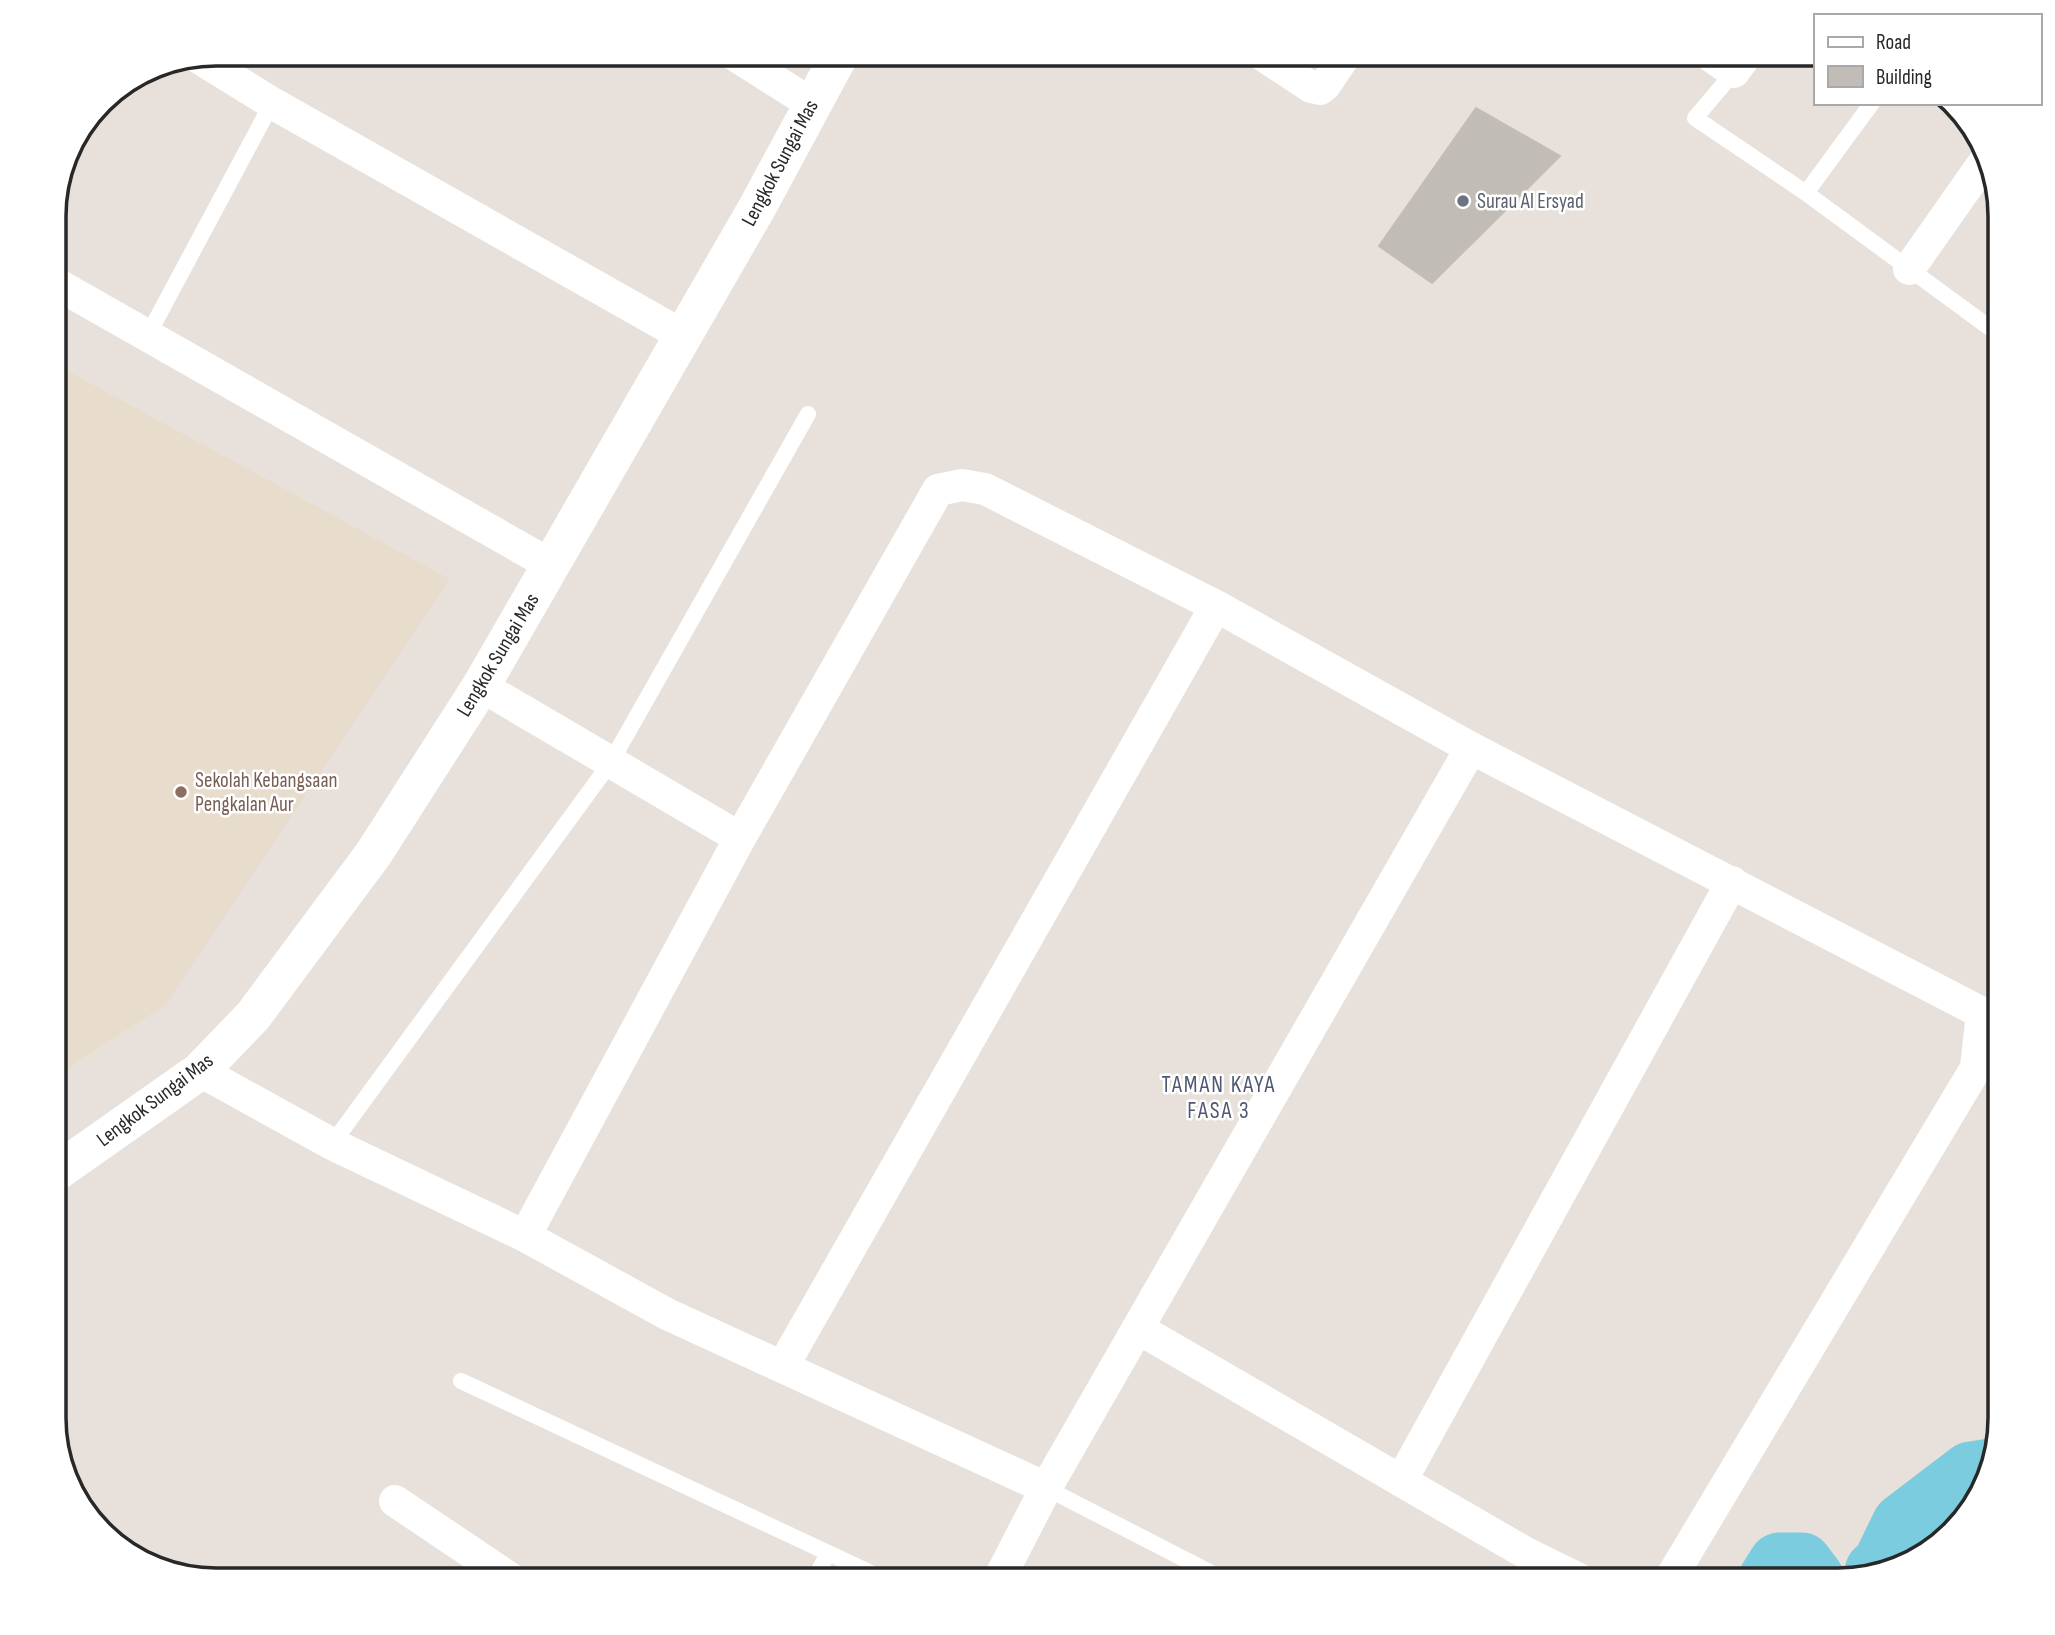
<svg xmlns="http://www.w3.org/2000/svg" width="2055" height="1635" font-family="'Sofia Sans Condensed',sans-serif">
	<rect width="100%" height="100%" fill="#e8e1db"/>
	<path fill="#e8ddcc" d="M55 364 450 579 165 1005 55 1077Z"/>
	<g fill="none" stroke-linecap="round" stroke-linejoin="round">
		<path stroke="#7accde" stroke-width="65" d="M1877 1572 1884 1566 1904 1525 1971 1474 1990 1471
			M1770 1581 1780 1565H1801L1813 1581"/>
	</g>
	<path fill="#c1bcb6" stroke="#c3bdb5" stroke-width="2" d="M1476 108 1560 156 1432 283 1379 246Z"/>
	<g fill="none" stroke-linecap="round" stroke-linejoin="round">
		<path stroke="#fff" stroke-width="16" d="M1734 72 1695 118 1806 193 1994 331 2001 334
			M1806 193 1872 103
			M148 335 272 103
			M1982 1013 2001 992
			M332 1144 611 762 808 414
			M461 1381 888 1581
			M1046 1488 1227 1581
			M813 1581 828 1554"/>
		<path stroke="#fff" stroke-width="32" d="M733 54 812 104
			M1261 54 1311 87 1320 89 1325 85 1346 54
			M1708 54 1734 72 1747 54
			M199 58 272 103 682 335
			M1909 269 1987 158
			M55 283 551 565
			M481 686 740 838
			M200 1071 332 1144 525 1236 667 1314 1046 1488
			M525 1236 740 838 938 490 962 485 985 489 1216 606 1471 748 1982 1013 1976 1068 1669 1581
			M1139 1329 1524 1552 1583 1581
			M783 1366 1216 606
			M1401 1481 1732 882
			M395 1501 514 1581
			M998 1581 1046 1488 1471 748"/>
		<path stroke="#fff" stroke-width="38" d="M55 1173 200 1071 253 1016 374 853 481 686 758 206 840 54"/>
	</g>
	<circle fill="#6b7280" stroke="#fff" stroke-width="2.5" cx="1463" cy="201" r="7"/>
	<circle fill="#8d6e63" stroke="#fff" stroke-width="2.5" cx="181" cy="792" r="7"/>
	<g text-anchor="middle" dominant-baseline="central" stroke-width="5" stroke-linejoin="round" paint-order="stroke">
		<g font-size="21" fill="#282828" stroke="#fff">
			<text transform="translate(780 163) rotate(-62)">Lengkok Sungai Mas</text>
			<text transform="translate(498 655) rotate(-59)">Lengkok Sungai Mas</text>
			<text transform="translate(155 1100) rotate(-37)">Lengkok Sungai Mas</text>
		</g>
		<g font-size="21" fill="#5b616d" stroke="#fff" text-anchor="start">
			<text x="1477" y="201">Surau Al Ersyad</text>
		</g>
		<g font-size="21" fill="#785e54" stroke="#fff" text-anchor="start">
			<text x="195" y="780">Sekolah Kebangsaan<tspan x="195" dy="24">Pengkalan Aur</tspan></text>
		</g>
		<g font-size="23" letter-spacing="2" fill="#4e5872" stroke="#fff">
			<text x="1219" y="1085">TAMAN KAYA<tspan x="1219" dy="26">FASA 3</tspan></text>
		</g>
	</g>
	<path d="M0 0H2055V1635H0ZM216 66H1838A150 150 0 0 1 1988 216V1418A150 150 0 0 1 1838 1568H216A150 150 0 0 1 66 1418V216A150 150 0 0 1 216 66Z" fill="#fff" fill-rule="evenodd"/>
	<path fill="none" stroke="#282828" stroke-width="3.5" d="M216 66H1838A150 150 0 0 1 1988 216V1418A150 150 0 0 1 1838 1568H216A150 150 0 0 1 66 1418V216A150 150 0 0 1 216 66Z"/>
	<rect x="1814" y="14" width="228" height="91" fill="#ffffff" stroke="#a9a9a9" stroke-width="2"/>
	<rect x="1828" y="37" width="35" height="10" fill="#ffffff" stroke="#a9a9a9" stroke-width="2"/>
	<text x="1876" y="49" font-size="21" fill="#282828">Road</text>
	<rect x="1828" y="66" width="35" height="21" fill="#c1bcb6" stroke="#a9a9a9" stroke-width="2"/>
	<text x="1876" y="84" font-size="21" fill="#282828">Building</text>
</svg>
